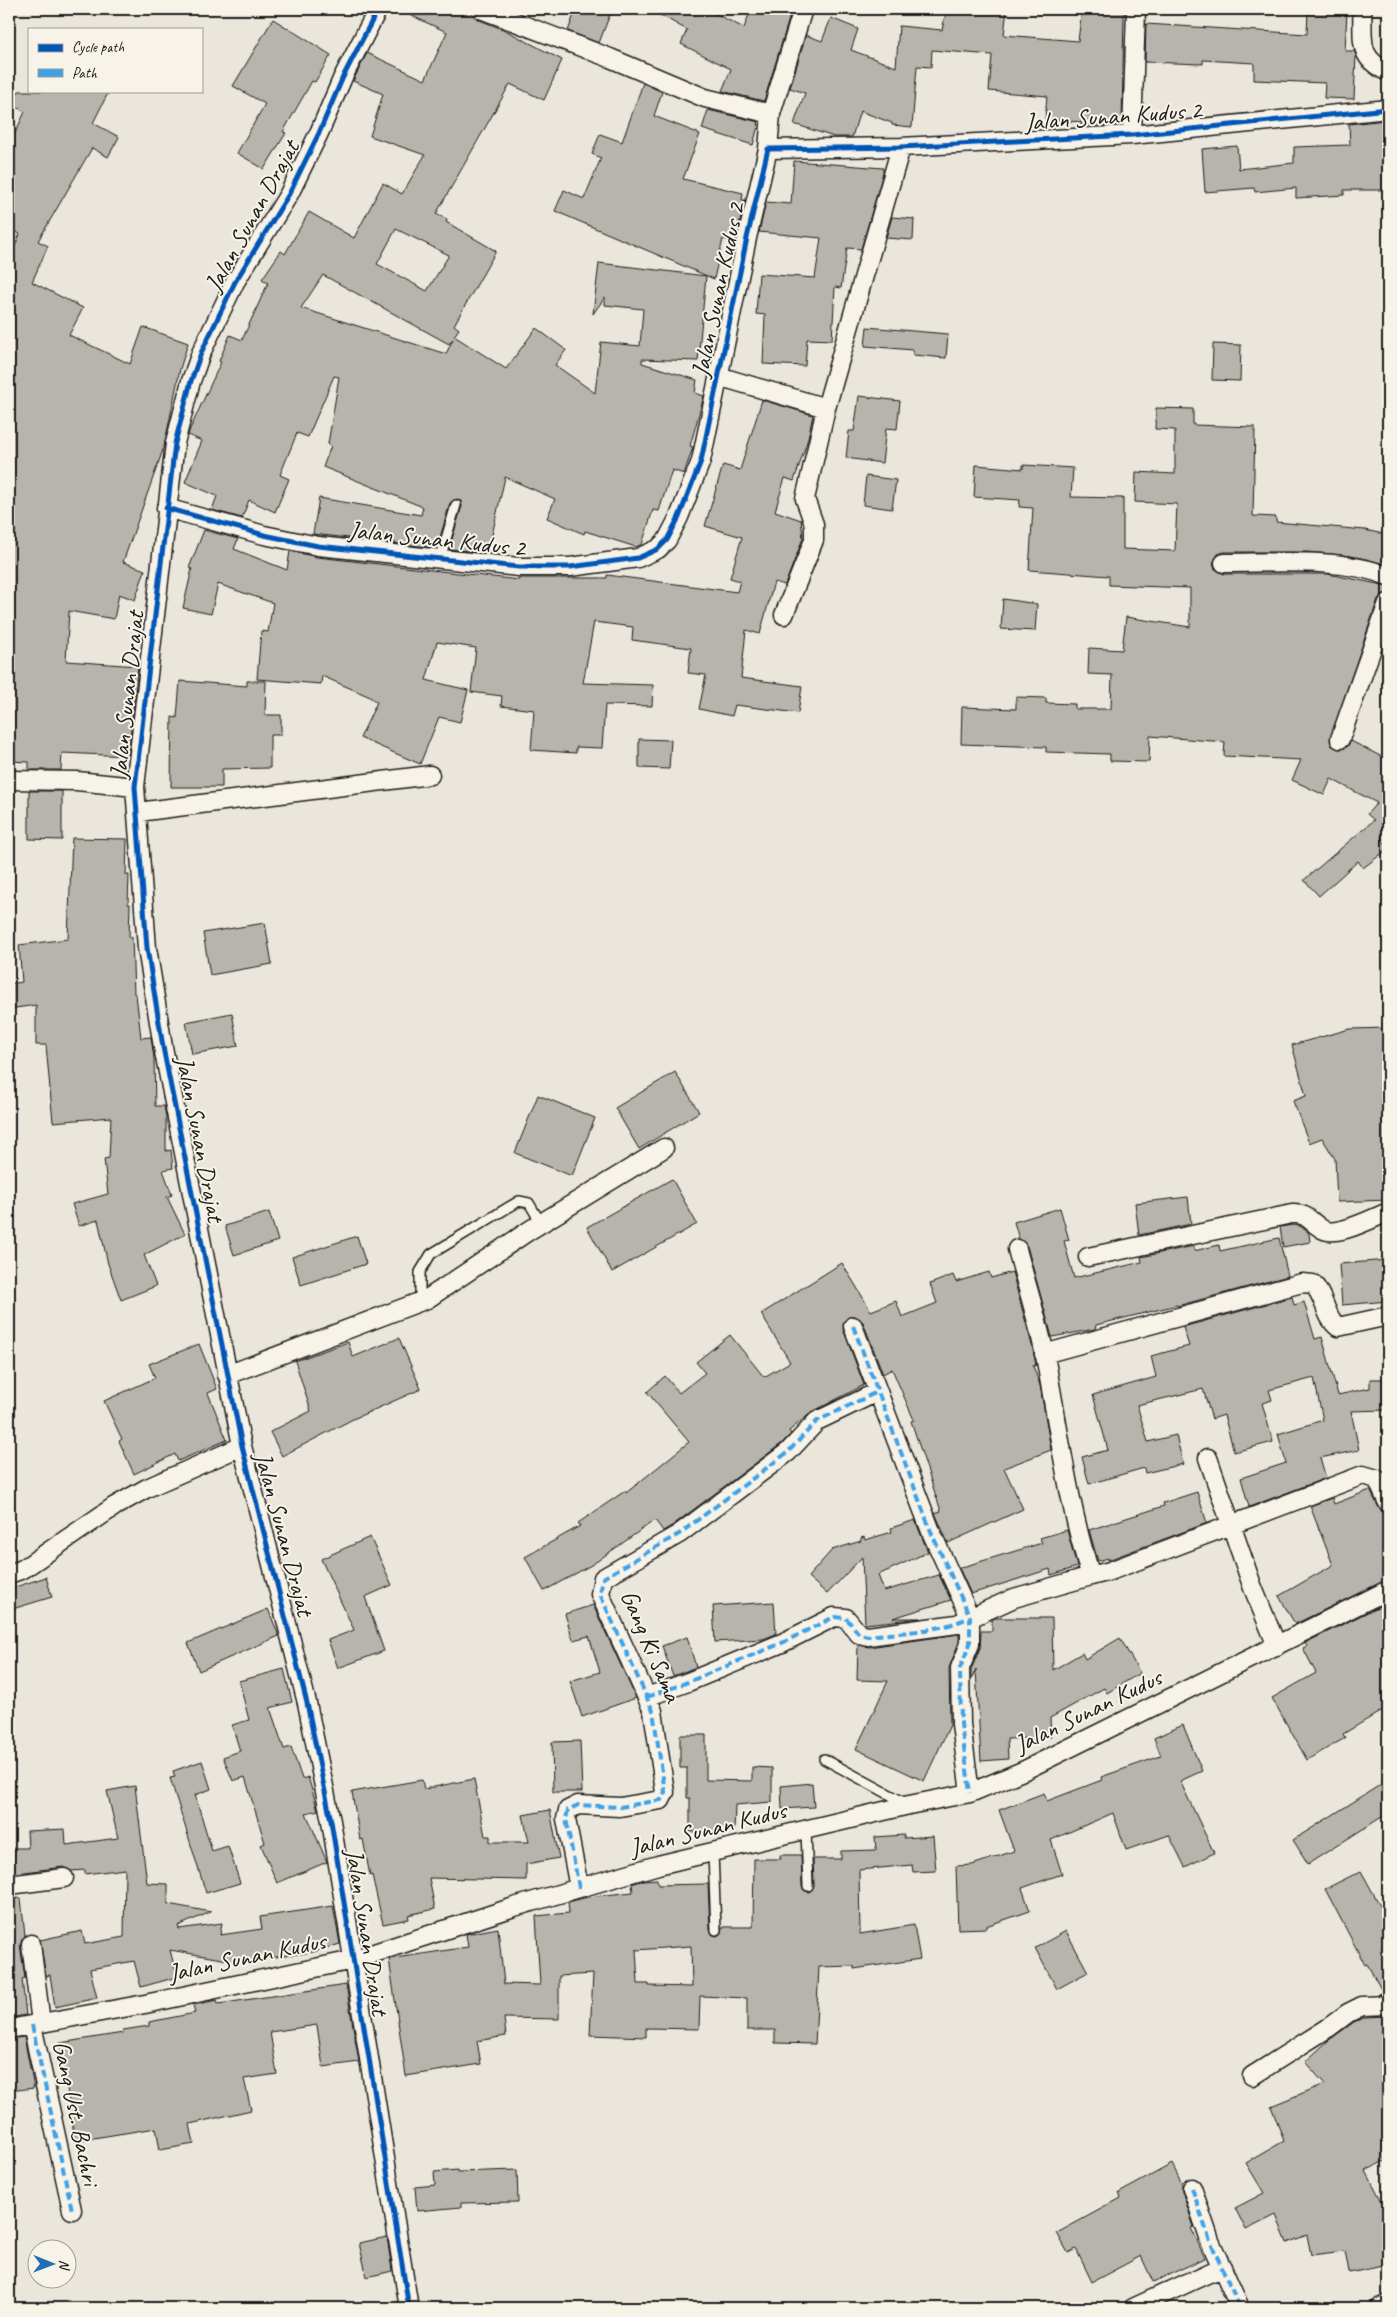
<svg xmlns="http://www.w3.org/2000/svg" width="1397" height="2317" font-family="Caveat,sans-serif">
	<rect width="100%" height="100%" fill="#eae6dc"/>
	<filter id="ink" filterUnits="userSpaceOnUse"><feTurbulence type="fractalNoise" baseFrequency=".02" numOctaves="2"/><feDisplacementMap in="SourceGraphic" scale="10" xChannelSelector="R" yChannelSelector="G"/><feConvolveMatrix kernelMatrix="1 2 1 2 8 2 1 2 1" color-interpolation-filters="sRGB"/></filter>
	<g filter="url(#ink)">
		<path fill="#b6b4ac" stroke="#1c1c1c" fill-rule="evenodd" d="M397 9H471L473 15 477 19 505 30 562 60 544 100 510 84 436 214 447 219 446 222 496 251 454 325 459 329 454 336 506 369 536 328 566 350 555 365 595 393 601 342 640 346 643 309 605 305V297L593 314 599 263 706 276 698 361 642 359V363L697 380 695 393 704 396 690 446 693 447 684 474 672 470 659 511 653 510 642 544 636 547 585 531 584 534 547 518 555 499 505 477 488 553 449 549 462 506 461 501 457 499 450 503 437 548 313 534 319 498 421 515 423 507 323 467 331 446 328 444 339 377 334 376 308 437 297 433 280 475 289 479 275 512 249 500 242 518 212 510 217 496 185 482 202 441 188 435 190 429 221 362 219 361 230 335 242 340 268 283 262 279 281 251 285 254 309 212 354 238 383 183 402 194 425 155 370 136 383 94 353 81 367 53 425 80 447 32ZM396 229 449 255 427 291 377 264ZM323 275 449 344 453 339 446 354 301 308Z
			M576 9H612L599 43 568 31Z
			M650 9H706L744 28 751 9H792L764 101 722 91 731 69 681 44 687 30Z
			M947 9H1007L1004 35 1078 41 1082 9H1124L1122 125H1081V122L1045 119 1047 96 989 91 992 55 932 50 931 67 917 66 912 127 892 125V123L860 111 852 137H834L794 124 805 93 790 88 806 35 822 41 831 18 858 29 851 50 896 67 899 26 942 30Z
			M1308 9 1347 11 1345 51H1354L1356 55 1354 99 1324 98 1325 83 1254 80V63L1203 60V64L1145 62 1146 24 1307 34Z
			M273 19 331 55 315 82 312 81 283 132 286 133 264 169 237 153 265 104 233 86Z
			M643 83 662 92 654 116 700 134 683 179 743 193 742 200H745L735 242 723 239 714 279 555 211 564 190 584 199 601 158 592 154 600 134 622 142Z
			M19 91H109L93 123 119 137 108 157 92 148 38 241 48 246 32 282 83 308 69 335 130 364 143 327 188 343 180 369 164 447 123 562 145 570 135 600 119 594 114 619 69 611 66 661 138 666 128 756 62 753 61 770H29V762L9 761V260L20 234 9 228V146L25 112 11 104Z
			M708 110 759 122 753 145 702 129Z
			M1386 120 1388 190H1344V195L1296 198V188L1255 192 1254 188 1205 192 1202 149 1237 146 1239 169 1294 163V147L1350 145 1349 124Z
			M794 161 883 168V173L861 249 847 248 841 288 835 287 832 340 807 339 805 366 763 364 765 315 756 314 759 274 815 278 821 238 759 232 766 202 791 204Z
			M892 217 914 219 913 240 886 238Z
			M867 327 948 334 946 358 913 355V350L865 346Z
			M1213 344 1241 345 1240 381 1212 380Z
			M859 396 900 401 897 429 886 428 882 463 846 458 849 431H854Z
			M762 400 813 415 807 442 794 481 785 478 775 511 801 520 803 538 785 585 774 582 760 634 746 630 741 678 802 686 798 713 735 705 732 716 699 709 706 675 688 673 691 648 632 640 633 627 594 622 583 683 653 685 652 706 605 705 602 748 576 747V753L531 750 534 710 501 706 502 696 471 692 476 648 437 642 426 680 468 690 460 722 439 717 420 764 360 738 377 702 368 696 322 676 321 684 257 679 261 631 268 632 273 603 218 584 211 614 183 608 192 569 189 568 204 530 238 539 234 549 287 570 290 551 317 557 519 580V578H607V575L737 592 740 581 730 578 742 537 705 526 723 465 740 470Z
			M1156 408 1193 409V425L1255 427 1253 516 1276 517V522L1365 530 1388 535V565L1351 556 1307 552H1224L1218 554 1213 563 1215 569 1224 574H1328L1388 586V593L1382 595 1378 599 1330 740 1332 746 1341 749 1347 747 1351 741 1388 760V834L1386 831 1381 837 1388 849 1363 868 1358 861 1319 896 1304 880 1374 820 1367 814 1377 803 1331 779 1324 795 1292 780 1301 760 1224 756 1225 742 1150 736 1149 762 1110 761V754L1046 752V747L961 744 962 707 1016 709V697L1046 698V703L1075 704V709H1111L1112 675 1088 674 1089 648 1122 650 1126 617 1190 627V588L1109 585V576L1029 570 1033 508 1019 507 1020 500 974 497 976 465 1023 469V465L1073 468 1071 497 1123 498V549L1175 551 1177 504 1135 502 1136 472 1175 474V430L1155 429Z
			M866 476 896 480 892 509 863 505Z
			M1003 599 1037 604 1035 631 1001 629Z
			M180 681 247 686V681H266L265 715H281V735H270V768L222 769V787H171L172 717 177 718Z
			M639 739 671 740 669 769 639 768Z
			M29 791H62V840L29 839Z
			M72 838 127 839 126 875H129L128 904H130L129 937H132L134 994H136L141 1038 151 1037 154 1058 155 1106H164L166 1117V1151L171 1150 173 1168 163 1170 172 1195 167 1197 185 1234 144 1255 156 1286 121 1300 108 1264 98 1220 79 1226 72 1204 108 1194 104 1159 109 1158 111 1117 53 1122 46 1045H36V1005L9 1009V984L22 982 19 945 68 939Z
			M265 923 272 964 210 975 203 933Z
			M232 1013 238 1046 192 1054 186 1022Z
			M1388 1028V1200L1337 1202 1335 1159 1322 1138 1309 1143 1293 1101 1306 1096 1292 1045 1350 1029Z
			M675 1072 699 1112 639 1149 615 1108Z
			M538 1095 595 1118 572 1176 515 1153Z
			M672 1179 697 1224 612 1272 587 1227Z
			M1188 1197 1191 1224 1139 1235 1135 1203Z
			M1060 1208 1069 1240 1064 1241 1074 1278 1142 1262 1141 1257 1194 1246V1251L1219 1245 1220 1251 1279 1238 1288 1276 1177 1306V1305L1096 1325 1095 1329 1052 1337 1027 1246 1019 1239 1014 1222Z
			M269 1212 278 1241 234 1255 225 1226Z
			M1293 1225 1300 1226 1309 1233 1310 1242 1283 1247 1280 1227Z
			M357 1236 366 1264 301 1285 292 1257Z
			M1388 1260V1301L1342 1305 1339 1264Z
			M842 1263 871 1311 896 1301 902 1317 937 1303 930 1284 953 1275 956 1282 989 1272 991 1278 1012 1272 1032 1345 1036 1365 1033 1366 1040 1385 1051 1450 1004 1468 1023 1509 948 1543 935 1513 941 1511 911 1421 914 1420 892 1369 883 1374 863 1322 855 1316H850L845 1320 843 1329 864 1385 812 1412 789 1431 791 1434 781 1444 673 1525 663 1531 655 1520 593 1564 544 1591 525 1557 580 1526 578 1523 625 1491 626 1493 689 1442 647 1392 665 1376 679 1393 705 1373 696 1362 730 1335 764 1377 790 1362 761 1314Z
			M1292 1297 1294 1305 1304 1302 1315 1339 1322 1337 1338 1395 1370 1388V1379H1388V1410L1351 1411 1359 1450 1320 1458 1326 1478 1249 1507 1241 1478 1286 1463 1278 1434 1323 1420 1314 1378 1269 1390 1272 1400 1262 1403 1273 1442 1234 1452 1224 1415 1212 1419 1203 1389 1137 1405 1148 1442 1176 1435 1183 1464 1145 1473 1144 1468 1089 1484 1082 1457 1108 1450 1093 1395 1156 1377 1151 1356 1189 1346 1183 1327Z
			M399 1338 421 1389 353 1419 282 1456 270 1432 311 1411 295 1361 348 1342 353 1357Z
			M199 1344 217 1389 208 1393 227 1440 178 1461 175 1454 134 1474 119 1441 122 1439 104 1401 155 1378 149 1364Z
			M1370 1490 1379 1508 1388 1513V1579L1295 1624 1279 1596 1333 1565 1310 1506 1332 1498 1334 1504Z
			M1197 1492 1207 1523 1108 1560V1558L1098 1561 1089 1530 1164 1506 1163 1503Z
			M915 1520 928 1552 878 1575 884 1591 939 1575 951 1600 893 1618H921L865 1624 862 1557 827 1594 808 1577 832 1550 861 1541V1538L864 1537 865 1540 892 1532 891 1528Z
			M1067 1530 1077 1567 1051 1575 1050 1569 971 1594 959 1568 1042 1543 1040 1538Z
			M370 1537 392 1585 365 1597 384 1651 338 1668 328 1640 354 1630 321 1559Z
			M46 1577 52 1597 9 1610V1589Z
			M774 1602 776 1634 763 1639 715 1642 713 1606Z
			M1388 1602V1707L1343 1734 1345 1738 1307 1760 1272 1698 1316 1673 1303 1648 1307 1646 1305 1643Z
			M593 1605 636 1698 582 1717 570 1681 600 1672 589 1636 573 1640 565 1614Z
			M268 1609 279 1636 199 1671 188 1643Z
			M995 1618H1052L1053 1670 1082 1653 1085 1659 1120 1638 1140 1673 1107 1693 1104 1688 1050 1718 1051 1737 1007 1739 1008 1759 981 1761 976 1669 971 1681V1670L980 1648 981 1631H992V1620Z
			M959 1634V1642L949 1668 950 1725 924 1781 856 1749 888 1681 857 1680 858 1645 869 1647Z
			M687 1637 696 1667 673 1676 662 1646Z
			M284 1669 292 1702 270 1708 284 1749 291 1747 302 1779 308 1777 318 1810 306 1813 327 1862 277 1883 261 1845 265 1843 245 1777 233 1781 223 1757 240 1751 232 1725 249 1720 239 1681Z
			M1183 1725 1202 1771 1180 1781 1214 1853 1185 1867 1169 1835 1126 1850 1113 1813 1051 1840 1062 1874 1022 1888 1030 1911 986 1926V1928L958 1929 956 1866 972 1865 1014 1851 999 1810 1044 1793 1047 1801 1102 1780 1101 1777 1161 1756 1154 1738Z
			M680 1735H706V1780L752 1781V1767L772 1768V1802L735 1805 734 1831 690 1832V1798H687V1768H680Z
			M580 1741 582 1792H553L552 1742Z
			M202 1761 211 1789 195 1795 212 1851 228 1846 240 1883 206 1893 170 1778 175 1777 173 1771Z
			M474 1779 485 1836H490V1842H529L523 1815 550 1810 559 1858 526 1864V1880L429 1878 435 1909 408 1915 409 1919 383 1924 372 1875 370 1876 363 1839 360 1840 352 1792 422 1780 424 1789Z
			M1388 1780V1813L1308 1864 1293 1840Z
			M812 1783 814 1807 782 1809 781 1786Z
			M135 1786 147 1883 168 1884V1904L211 1912 178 1926 179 1929 222 1923 220 1935 262 1929 260 1917 333 1906 340 1944 313 1952 239 1962 170 1950 177 1977 141 1987 134 1961 90 1969 97 1998 55 2007 50 1975 46 1976 40 1940 82 1931 85 1944 124 1937 125 1869 85 1874V1870L71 1871 63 1867 9 1874V1848H28L27 1831 65 1829 66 1845 118 1838 107 1791Z
			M904 1835V1838L933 1836 936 1871 913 1872 912 1865 859 1870 860 1934 914 1925 920 1959 854 1969V1966L819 1967 815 2044 775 2043V2030H747V1998L700 1996 699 2029 646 2028V2037L590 2035 593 1974 559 1976V2019L504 2018 506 2036 477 2041 481 2064 406 2076 389 1959 468 1947 466 1934 498 1928 504 1984 540 1985 536 1916 569 1913 568 1902 588 1897 633 1892 632 1884 644 1880 657 1879 658 1885 708 1884 710 1930 713 1935 717 1936 721 1933 722 1927H753L754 1859H781L780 1855H801L802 1887 805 1891 809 1892 814 1886 813 1859H841V1851L876 1850 875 1837ZM691 1946 692 1987 649 1986V1984H638L636 1950Z
			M1361 1871 1388 1920V1994L1378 1995 1382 1991 1367 1964 1365 1965 1325 1889Z
			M21 1898 25 1936 20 1945 25 1978 22 1979 26 2015 9 2018V1899Z
			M1066 1931 1088 1972 1057 1989 1035 1948Z
			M346 1985 359 2062 323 2067 317 2025 270 2032 277 2074 244 2079 251 2110 190 2124 194 2144 160 2150 156 2128 75 2141 60 2043 123 2033V2030L149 2026V2022L195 2013 193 2005 217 2000 218 2004Z
			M1388 2016V2159L1366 2171 1388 2213V2265L1349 2273 1345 2251 1311 2255 1307 2235 1287 2243 1276 2215 1246 2230 1235 2208 1264 2193 1246 2163 1284 2141 1271 2106 1325 2084 1305 2062 1329 2040 1354 2022 1365 2017Z
			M24 2037 34 2088 9 2091V2039Z
			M1172 2164 1182 2184V2191L1194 2227 1191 2228 1205 2258 1153 2282 1141 2256 1092 2282 1076 2249 1068 2253 1057 2233 1121 2198 1119 2193Z
			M458 2170V2172L517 2170 518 2202 461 2203V2207L417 2211 415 2187 435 2185 434 2172Z
			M387 2237 392 2271 367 2277 359 2243Z"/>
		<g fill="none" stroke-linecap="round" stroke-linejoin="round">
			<g stroke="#1c1c1c" stroke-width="12">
				<path id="lane" d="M440 559 456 505
					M420 1302V1272L431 1254 519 1201 529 1203 541 1223
					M824 1759 909 1805
					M806 1830 808 1886
					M713 1853 716 1930"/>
			</g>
			<g stroke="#1c1c1c" stroke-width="21">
				<path id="street" d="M378 9 343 77 319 133 289 194 235 282 201 353 191 381 175 443 135 787 147 948 163 1047 242 1446 307 1703 331 1821 409 2308
					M481 9 610 58 705 98 771 114
					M1362 9C1364 40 1356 57 1388 72
					M1132 135 1136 9
					M768 149 771 114 803 9
					M718 376 826 408
					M166 508 264 535 318 546 519 567H570L638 558 658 549 667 540 679 517 701 461 747 238 768 149 901 147 1132 135 1388 109
					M1224 563C1275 563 1340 557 1388 576
					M784 615 814 540V524L805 499 826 408 901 147
					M1340 739 1388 603
					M9 780 77 781 135 787
					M138 812 430 775
					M1017 1249C1026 1284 1038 1320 1045 1356 1059 1429 1068 1505 1091 1576L1110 1571 1363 1475 1377 1479 1388 1503
					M1088 1257 1292 1214C1308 1213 1310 1222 1322 1229 1336 1238 1373 1218 1388 1212
					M853 1326 932 1534 970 1617V1644L960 1668 961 1724 970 1793
					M1044 1354 1302 1283 1313 1284C1325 1296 1325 1318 1338 1327L1388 1316
					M227 1375 427 1299 530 1230 664 1148
					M1208 1458 1253 1588 1277 1646
					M9 1574 23 1569 115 1506 147 1488 242 1446
					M647 1697 688 1682 782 1643 834 1617 846 1618 859 1634 868 1636 957 1624 1014 1598 1091 1576
					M9 1885 64 1878
					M579 1888 566 1819 568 1810 578 1805 620 1807 661 1800 665 1792 653 1711 600 1594 603 1578 679 1534 788 1452 817 1421 877 1392
					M31 1944 41 2023
					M32 2025 72 2210
					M9 2029 145 2004 353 1960 514 1907 658 1865 909 1805 970 1793 1025 1770 1388 1590
					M1252 2076 1328 2028 1348 2013 1362 2006 1388 2005
					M1192 2188 1210 2241 1240 2308
					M1133 2308 1222 2267
					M1379 2308 1388 2304"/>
			</g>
			<use href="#lane" stroke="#f7f3e8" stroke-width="9"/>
			<use href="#street" stroke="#f7f3e8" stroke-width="18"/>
			<path stroke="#3da2ea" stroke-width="4" stroke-dasharray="8 4" stroke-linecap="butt" d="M853 1326 932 1534 970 1617V1644L960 1668 961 1724 970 1793
				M647 1697 688 1682 782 1643 834 1617 846 1618 859 1634 868 1636C902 1632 939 1632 970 1617
				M579 1888 566 1819 568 1810 578 1805 620 1807 661 1800 665 1792 653 1711 600 1594 603 1578 679 1534 788 1452 817 1421 877 1392
				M32 2025 72 2210
				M1192 2188 1210 2241 1240 2308"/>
			<g stroke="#f7f3e8" stroke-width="8">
				<path id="cycleway" d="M378 9 343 77 319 133 289 194 235 282 201 353 191 381 175 443 135 787 147 948 163 1047 242 1446 307 1703 331 1821 409 2308
					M166 508 264 535 318 546 519 567H570L638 558 658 549 667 540 679 517 701 461 747 238 768 149 901 147 1132 135 1388 109"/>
			</g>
			<use href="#cycleway" stroke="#0057b8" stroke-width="5"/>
		</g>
	</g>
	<g text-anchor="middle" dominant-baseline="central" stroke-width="4" stroke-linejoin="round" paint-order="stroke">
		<g font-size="25" fill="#1c1c1c" stroke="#f7f3e8">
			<text transform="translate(1113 116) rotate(-4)">Jalan Sunan Kudus 2</text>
			<text transform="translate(252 216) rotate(-61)">Jalan Sunan Drajat</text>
			<text transform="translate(718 290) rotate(-78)">Jalan Sunan Kudus 2</text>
			<text transform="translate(437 539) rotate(6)">Jalan Sunan Kudus 2</text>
			<text transform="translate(127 695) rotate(-84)">Jalan Sunan Drajat</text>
			<text transform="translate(200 1139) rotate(79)">Jalan Sunan Drajat</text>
			<text transform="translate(284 1534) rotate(75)">Jalan Sunan Drajat</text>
			<text transform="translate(651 1646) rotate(67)">Gang Ki Sama</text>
			<text transform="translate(1088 1711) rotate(-26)">Jalan Sunan Kudus</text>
			<text transform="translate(708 1829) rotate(-14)">Jalan Sunan Kudus</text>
			<text transform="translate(367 1932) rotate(81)">Jalan Sunan Drajat</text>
			<text transform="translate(247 1957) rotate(-12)">Jalan Sunan Kudus</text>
			<text transform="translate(76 2113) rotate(78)">Gang Ust. Bachri</text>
		</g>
	</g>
	<rect width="1397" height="2317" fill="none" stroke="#f7f3e8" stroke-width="30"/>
	<rect x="15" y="15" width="1367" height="2287" fill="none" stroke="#1c1c1c" stroke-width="2" filter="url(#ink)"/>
	<rect x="28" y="28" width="175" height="65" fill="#f7f3e8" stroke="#9f9d96"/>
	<rect x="38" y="44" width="25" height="8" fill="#0057b8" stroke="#9f9d96"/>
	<text x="72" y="52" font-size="15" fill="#1c1c1c">Cycle path</text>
	<rect x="38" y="69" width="25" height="8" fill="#3da2ea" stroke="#9f9d96"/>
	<text x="72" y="78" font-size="15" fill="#1c1c1c">Path</text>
	<g transform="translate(52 2264) rotate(91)"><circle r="24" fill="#f7f3e8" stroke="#9f9d96"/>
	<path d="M0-4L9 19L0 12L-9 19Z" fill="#1f6fb2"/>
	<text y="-8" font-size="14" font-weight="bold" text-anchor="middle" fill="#1c1c1c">N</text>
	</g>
</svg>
